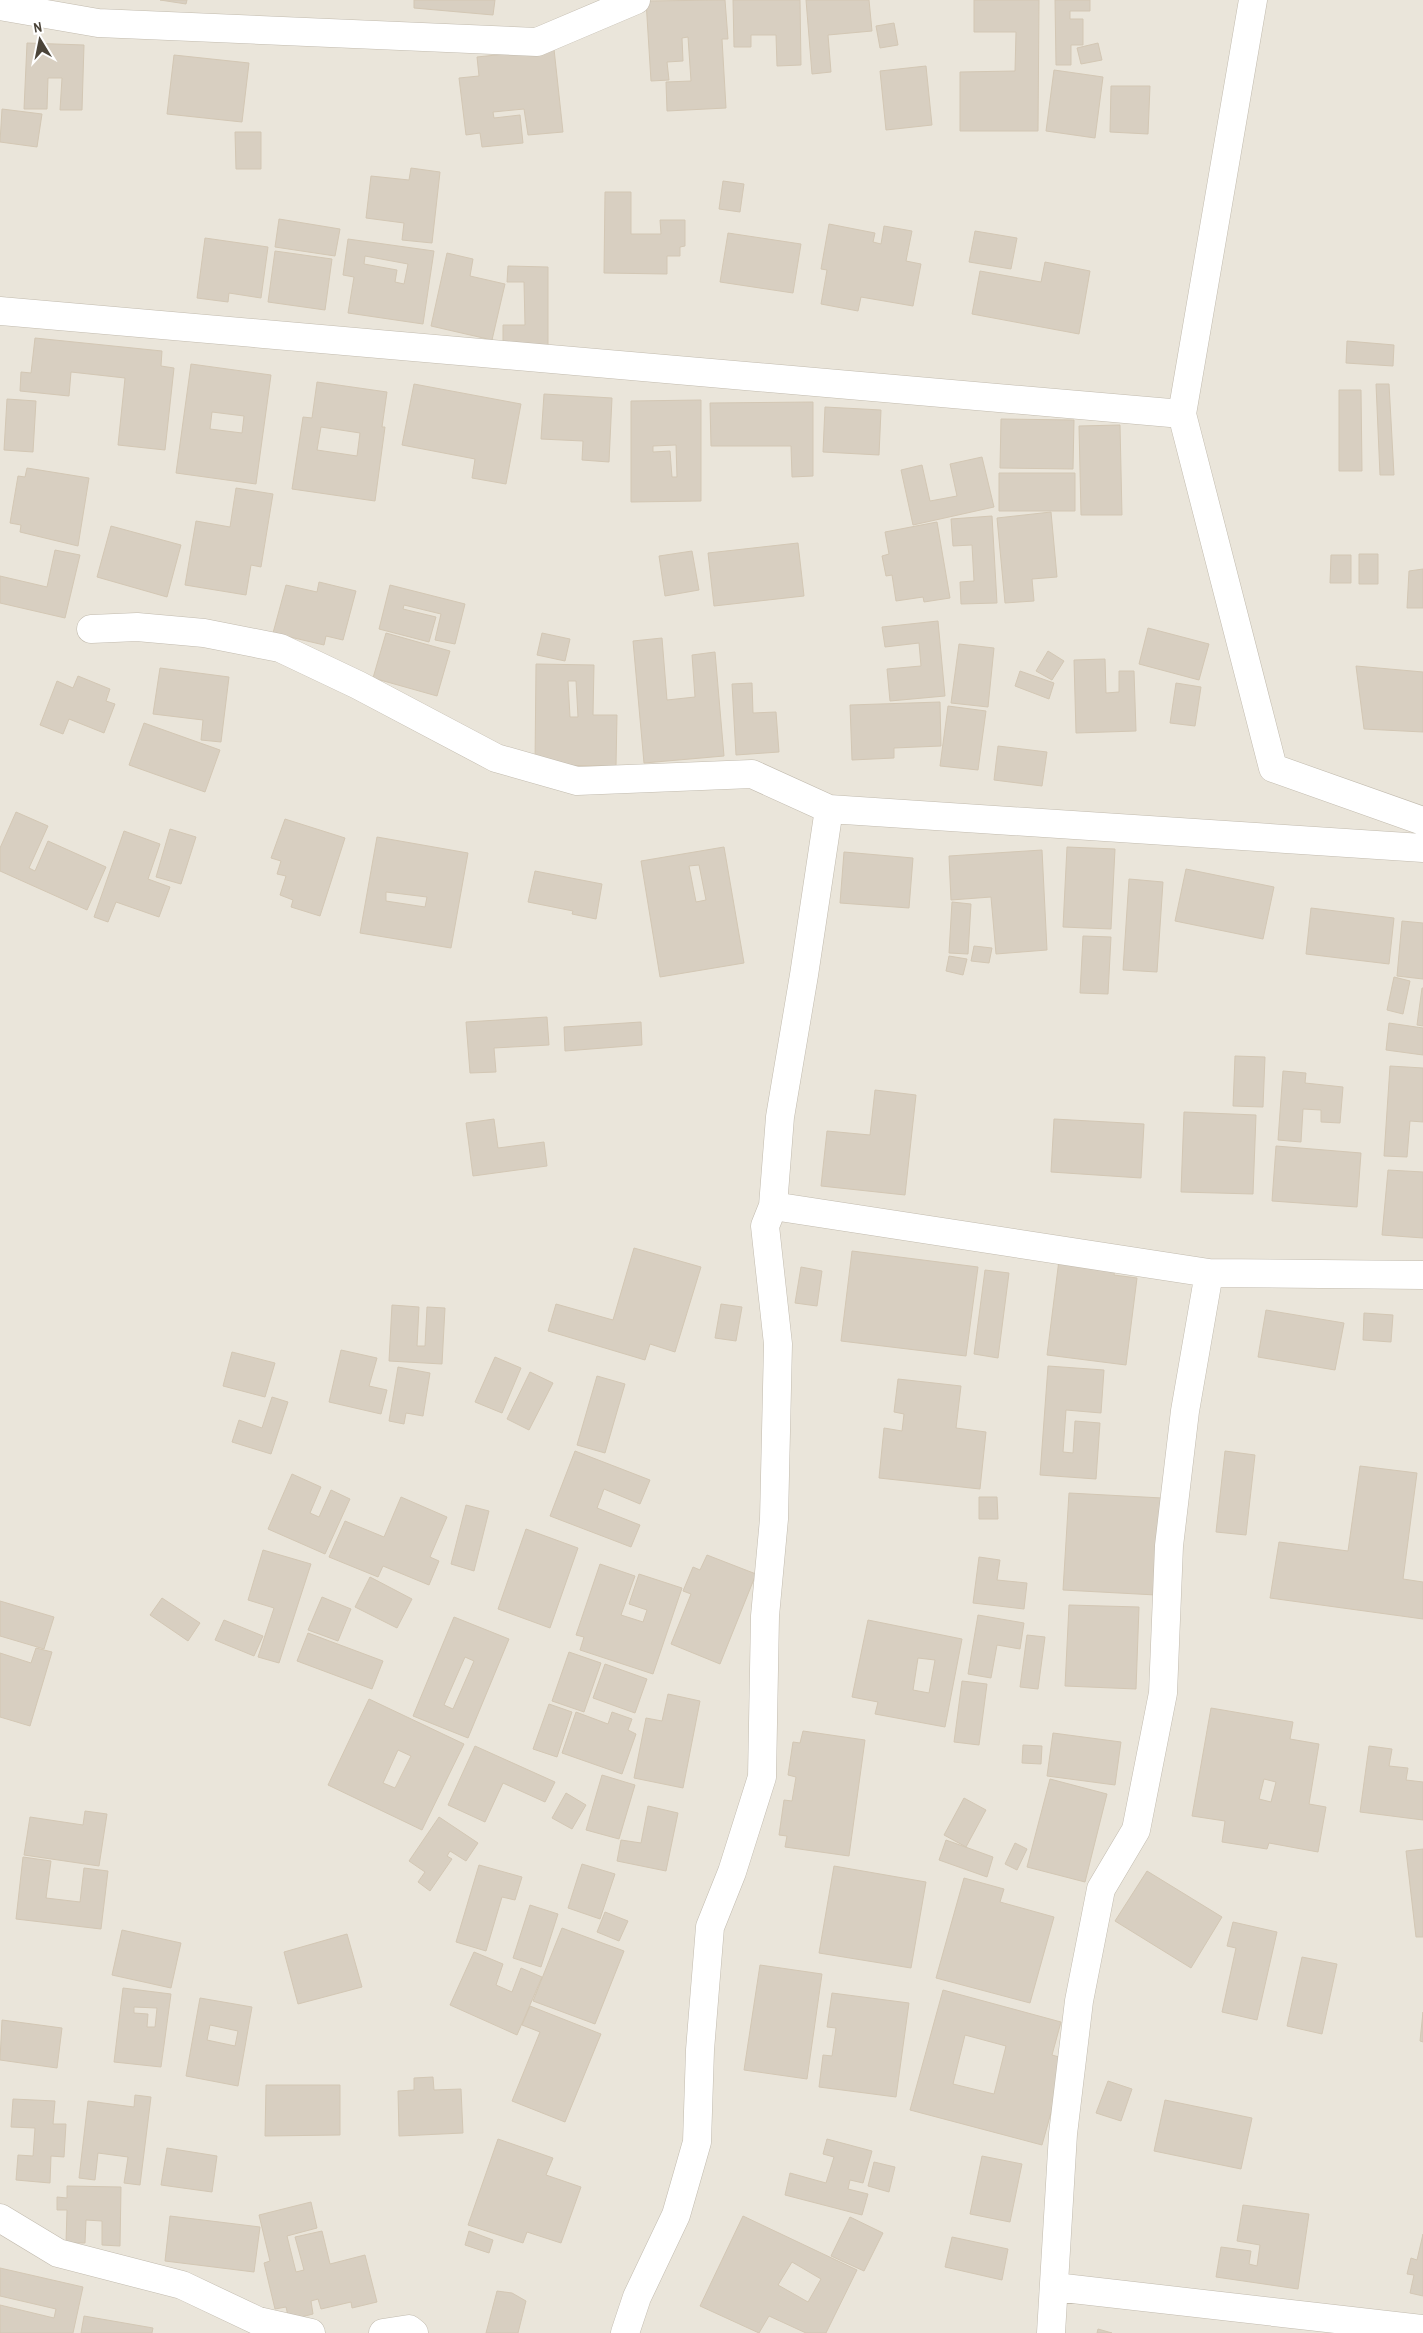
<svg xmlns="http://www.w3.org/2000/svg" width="1423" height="2333" font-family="'Archivo Narrow',sans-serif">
	<rect width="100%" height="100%" fill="#f6f3ec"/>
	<path fill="#eae5da" d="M0 0H1423V2333H0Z"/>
	<path fill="#d8cfc1" stroke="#d3c7b4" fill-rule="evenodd" d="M160 0H187L186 4Z
		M414 0H495L493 15 414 8Z
		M725 0 728 39H722L726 108 667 111 666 82 691 81 688 37 682 38 683 61 667 62 669 80 651 81 646 1Z
		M733 0H800L801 65 777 66 776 35H751V47H734Z
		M806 0H869L872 31 828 35 831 72 812 74Z
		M974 0H1039L1038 131H960V72L1015 71 1016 32H974Z
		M1055 0H1090V11H1070V19H1083V45H1071V65H1056Z
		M894 23 898 45 880 48 876 26Z
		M27 43 84 45 82 110H60L62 78H48L47 109H24Z
		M1098 43 1102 60 1081 64 1077 48Z
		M554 49 563 132 528 135 524 109 493 112 494 118 520 115 523 143 482 147 480 133 466 135 459 78 479 76 477 57Z
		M174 55 249 63 242 122 167 114Z
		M926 66 932 125 886 130 880 71Z
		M1054 70 1103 77 1095 138 1046 131Z
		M1111 86H1150L1148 134 1110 132Z
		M2 109 42 114 37 147 0 142Z
		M235 132H261V169H236Z
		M411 168 440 172 432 243 402 240 404 223 366 218 371 176 409 180Z
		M723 181 744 184 740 212 719 209Z
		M605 192H631V234H661L660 220H685V246L680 247V256H667V274L604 273Z
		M279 219 340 229 335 256 275 247Z
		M829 224 875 233 873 242 881 244 884 226 912 231 906 261 921 264 913 306 861 297 858 311 821 304 827 270 821 269Z
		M975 231 1017 238 1011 269 969 262Z
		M728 233 801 244 793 293 720 282Z
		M205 238 268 247 261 298 229 293 228 302 197 298Z
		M348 239 434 251 423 324 348 313 354 277 343 275ZM365 256 408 264 404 284 395 282 397 270 364 264Z
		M275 251 332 259 325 310 268 302Z
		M447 253 473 259 470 276 505 284 492 340 431 326Z
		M1045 262 1090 271 1079 334 972 314 980 271 1041 282Z
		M508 266 548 267V346L503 345V325H525L524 282H507Z
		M35 338 162 351 161 366 174 368 165 450 118 445 125 378 71 372 69 396 20 391 21 372 31 373Z
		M1347 341 1394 345 1393 366 1346 363Z
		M191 364 271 375 256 484 176 473ZM212 412 244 416 242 433 210 429Z
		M317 382 387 392 382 427H385L375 501 292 489 303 417 312 418ZM321 427 360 433 357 456 317 450Z
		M414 384 521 404 506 484 472 478 475 459 402 445Z
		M1376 384H1389L1394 475H1380Z
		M1339 390H1361L1362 471H1339Z
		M544 394 612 398 609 462 582 460 583 441 541 439Z
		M7 399 36 401 33 452 4 450Z
		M701 400V501L631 502V401ZM676 445 677 477H672L670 451 653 452V446Z
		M813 402V476L792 477 791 446H711L710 403Z
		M825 407 881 410 879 455 823 452Z
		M1001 419 1074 420 1073 469 1000 468Z
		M1120 425 1122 515H1081L1079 426Z
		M982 457 994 507 913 525 901 470 922 465 930 501 957 496 950 464Z
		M27 468 89 478 78 546 20 532 21 525 10 523 18 476 25 477Z
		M999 473H1075V511H999Z
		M236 488 273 494 261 567 251 565 246 595 185 585 196 521 230 527Z
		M1051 512 1057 577 1032 579 1034 601 1005 603 997 518Z
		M992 516 997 603 961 604 960 582 974 581 972 545 953 546 951 519Z
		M937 522 950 598 924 602 923 597 896 601 892 575 886 576 882 556 889 554 885 532Z
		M111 526 181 545 167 597 97 577Z
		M798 543 804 596 714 606 708 553Z
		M55 550 80 555 65 618 0 603V576L47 587Z
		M692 551 699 590 665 596 659 556Z
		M1359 554H1378V584H1359Z
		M1331 555H1351V583H1330Z
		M1423 569V608H1407L1409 571Z
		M319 582 356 591 343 640 326 636 324 645 273 633 286 585 317 592Z
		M390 585 465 604 455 644 435 640 441 614 404 605 403 609 436 617 429 642 379 629Z
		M938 621 945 696 890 701 887 669 921 666 919 643 885 647 882 627Z
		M1148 628 1209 644 1199 680 1139 664Z
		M386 633 450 651 437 696 373 678Z
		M542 633 570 639 565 661 537 655Z
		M662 638 667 700 695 697 692 655 715 652 724 756 644 763 633 641Z
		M959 644 994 648 988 707 951 703Z
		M1048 651 1064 661 1052 680 1036 671Z
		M1105 659 1106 693 1119 692V671H1134L1136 731 1076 733 1074 660Z
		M536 664 594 665 593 715H617L616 766 535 765ZM568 681H576L578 717H570Z
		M1356 666 1423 672V732L1364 729Z
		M160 668 229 677 221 742 201 740 203 720 153 714Z
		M1020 671 1054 683 1049 699 1015 686Z
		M78 676 110 689 106 701 115 704 104 733 69 719 63 734 40 725 57 681 73 688Z
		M752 683 753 713 776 712 779 752 736 755 732 684Z
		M1176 683 1201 687 1195 726 1170 723Z
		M940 702 941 746 894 748V758L852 760 850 705Z
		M948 706 986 711 978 770 940 766Z
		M144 723 220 750 205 792 129 765Z
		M998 746 1047 752 1042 786 994 780Z
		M16 812 48 826 29 868 35 871 48 841 106 867 87 910 0 871V848Z
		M285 819 345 838 320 916 291 907 293 900 280 895 286 876 277 874 281 861 271 858Z
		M170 829 196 837 181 884 156 877Z
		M124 831 160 844 148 879 170 887 159 917 116 902 108 922 94 917Z
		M377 837 468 853 451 948 360 933ZM386 892 427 897 425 907 386 901Z
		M724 847 744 963 660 977 641 861ZM699 865 706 900 696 902 689 866Z
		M1067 847 1115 849 1111 929 1063 927Z
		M1042 850 1047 950 996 954 991 897 951 900 949 856Z
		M844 852 913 858 909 908 840 903Z
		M1186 869 1274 887 1263 939 1175 921Z
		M535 871 602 884 596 919 572 914 573 911 528 902Z
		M1129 879 1163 882 1157 972 1123 970Z
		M952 902 971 904 968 954 949 953Z
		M1311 908 1394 918 1389 964 1306 954Z
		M1402 921 1423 923V979L1397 976Z
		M1083 936 1111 937 1108 994 1080 993Z
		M974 946 992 948 989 963 971 961Z
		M949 956 967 959 963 975 946 971Z
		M1394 977 1410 981 1403 1014 1387 1010Z
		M1422 988H1423V1026L1417 1025Z
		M547 1017 549 1045 494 1048 496 1072 470 1073 466 1022Z
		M641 1022 642 1045 565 1051 564 1027Z
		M1389 1023 1423 1028V1055L1386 1050Z
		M1235 1056 1265 1057 1263 1107 1233 1106Z
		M1390 1066 1423 1068V1122L1410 1121 1407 1157 1384 1156Z
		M1283 1071 1306 1073 1305 1083 1343 1087 1340 1123 1321 1122V1110L1303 1109 1301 1142 1278 1140Z
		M875 1090 916 1095 905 1195 821 1186 827 1131 870 1135Z
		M1184 1112 1256 1115 1253 1194 1181 1192Z
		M494 1119 498 1148 544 1142 547 1166 473 1176 466 1123Z
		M1054 1119 1144 1124 1141 1178 1051 1172Z
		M1276 1146 1361 1153 1357 1207 1272 1201Z
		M1388 1170 1423 1172V1238L1382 1235Z
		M634 1248 701 1267 675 1352 650 1344 645 1360 548 1331 556 1304 613 1320Z
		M852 1251 978 1267 966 1356 841 1341Z
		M1059 1260 1115 1267 1114 1275 1137 1278 1126 1365 1047 1355Z
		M801 1267 822 1271 817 1306 795 1303Z
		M985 1270 1009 1273 998 1358 974 1354Z
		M721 1304 742 1307 736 1341 715 1338Z
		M392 1305 419 1307 417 1346H425L427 1307 445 1308 442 1364 389 1361Z
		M1266 1310 1344 1323 1335 1370 1258 1357Z
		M1364 1313 1393 1315 1391 1342 1363 1340Z
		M341 1350 377 1358 369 1386 387 1390 381 1414 329 1402Z
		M232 1352 275 1363 265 1397 223 1386Z
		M495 1357 521 1368 502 1413 475 1402Z
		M1048 1366 1104 1370 1101 1413 1066 1410 1063 1452 1073 1453 1075 1421 1100 1423 1096 1479 1040 1475Z
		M398 1367 430 1373 423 1416 406 1413 404 1424 389 1421Z
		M530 1372 553 1383 529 1430 507 1419Z
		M597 1376 625 1384 605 1453 577 1445Z
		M898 1379 961 1386 956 1428 986 1432 980 1489 879 1478 884 1428 902 1431 904 1414 894 1412Z
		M272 1397 288 1402 271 1454 232 1442 239 1420 262 1428Z
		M575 1451 650 1480 640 1504 604 1489 597 1508 640 1525 631 1547 550 1516Z
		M1225 1451 1255 1455 1246 1535 1216 1532Z
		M1360 1466 1417 1473 1403 1579 1423 1582V1619L1270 1598 1279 1542 1348 1551Z
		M292 1474 321 1487 310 1513 319 1517 331 1490 350 1499 325 1554 268 1529Z
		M1069 1493 1162 1498 1156 1595 1063 1590Z
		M401 1497 447 1517 430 1557 439 1561 429 1585 383 1566 378 1577 329 1557 345 1521 384 1537Z
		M979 1497H997L998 1519H979Z
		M466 1505 489 1511 474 1571 451 1564Z
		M526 1529 578 1548 550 1628 498 1609Z
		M263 1550 311 1564 279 1663 258 1657 274 1608 248 1600Z
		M707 1555 756 1574 720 1664 671 1644 691 1594 683 1591 693 1567 700 1570Z
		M979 1557 1000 1560 997 1580 1027 1583 1024 1609 973 1603Z
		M600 1564 635 1576 621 1615 643 1622 647 1610 629 1604 639 1574 682 1588 653 1674 580 1650 584 1637 576 1635Z
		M370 1577 412 1599 397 1628 355 1607Z
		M322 1597 351 1609 338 1641 308 1630Z
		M162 1598 200 1623 188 1641 150 1615Z
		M0 1601 54 1617 44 1649 0 1636Z
		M1069 1605 1139 1607 1136 1689 1065 1686Z
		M978 1615 1024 1623 1020 1649 997 1645 991 1678 968 1674Z
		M454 1617 509 1639 468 1738 413 1716ZM465 1657 474 1661 453 1709 444 1705Z
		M224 1620 263 1636 254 1656 215 1640Z
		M868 1620 962 1639 945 1727 875 1714 878 1702 852 1697ZM918 1658 935 1660 929 1693 913 1690Z
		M308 1633 383 1661 372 1689 297 1661Z
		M1027 1635 1045 1637 1038 1689 1020 1687Z
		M36 1648 52 1652 30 1726 0 1717V1653L31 1663Z
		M569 1652 601 1663 584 1712 552 1701Z
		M605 1664 647 1679 635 1713 593 1698Z
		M962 1681 987 1684 979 1745 954 1742Z
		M668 1694 700 1701 683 1788 634 1778 646 1718 662 1721Z
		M369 1699 464 1744 422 1830 328 1785ZM398 1750 411 1756 395 1788 383 1783Z
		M549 1704 572 1712 557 1757 533 1749Z
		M1211 1708 1293 1722 1290 1739 1319 1744 1309 1804 1326 1807 1318 1852 1269 1843 1267 1849 1222 1842 1225 1821 1192 1816ZM1264 1779 1276 1782 1271 1802 1259 1799Z
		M576 1712 608 1724 612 1712 632 1719 628 1730 636 1734 622 1774 562 1753Z
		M803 1731 865 1740 849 1856 785 1847 787 1836 779 1835 784 1800 792 1801 796 1777 788 1775 793 1742 800 1743Z
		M1053 1733 1121 1742 1115 1785 1047 1776Z
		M1023 1745 1042 1746 1041 1764 1022 1763Z
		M475 1746 555 1782 545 1802 503 1783 485 1822 448 1805Z
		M1369 1746 1392 1749 1389 1766 1408 1768 1406 1780 1423 1782V1820L1360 1812Z
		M602 1775 635 1785 619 1839 586 1830Z
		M1050 1779 1107 1794 1085 1882 1027 1867Z
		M566 1793 586 1805 572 1829 552 1818Z
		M964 1798 986 1810 966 1847 944 1835Z
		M648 1806 678 1813 666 1871 617 1861 621 1840 641 1843Z
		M85 1811 107 1814 99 1866 24 1855 30 1817 83 1825Z
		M439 1817 478 1843 466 1861 450 1851 447 1856 452 1859 430 1891 418 1882 425 1872 409 1861Z
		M946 1840 993 1857 987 1877 939 1860Z
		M1015 1843 1027 1849 1017 1870 1005 1864Z
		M1423 1849V1937H1416L1406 1851Z
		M23 1857 51 1861 46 1898 80 1902 84 1868 108 1871 101 1929 16 1919Z
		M582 1864 615 1874 600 1919 568 1908Z
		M479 1865 522 1877 515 1900 502 1897 486 1951 456 1942Z
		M834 1866 926 1882 911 1968 819 1953Z
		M1147 1871 1222 1917 1191 1968 1115 1921Z
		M964 1878 1004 1889 1000 1902 1054 1917 1030 2003 936 1978Z
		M530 1905 558 1914 541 1967 513 1958Z
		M605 1912 628 1921 619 1941 597 1932Z
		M1233 1922 1277 1932 1257 2020 1222 2012 1236 1948 1227 1946Z
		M562 1928 624 1951 595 2024 533 2001Z
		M122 1930 181 1943 171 1988 112 1975Z
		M347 1934 362 1987 298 2004 284 1952Z
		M474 1952 503 1964 496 1985 512 1992 521 1968 542 1977 517 2035 450 2005Z
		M1302 1957 1337 1964 1322 2034 1287 2026Z
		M760 1965 822 1974 807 2079 744 2070Z
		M123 1988 171 1994 161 2067 114 2062ZM134 2007 157 2008 155 2027H147L148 2014 134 2013Z
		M943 1990 1061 2022 1052 2055 1066 2059 1042 2145 910 2110ZM965 2035 1006 2046 994 2094 953 2084Z
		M832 1993 909 2003 896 2097 819 2087 823 2055 832 2056 836 2028 827 2027Z
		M200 1998 252 2007 238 2086 186 2076ZM210 2025 238 2031 235 2046 207 2040Z
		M530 2006 601 2034 565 2122 512 2101 540 2032 522 2025Z
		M1423 2012V2042L1420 2041Z
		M2 2020 62 2028 57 2068 0 2060Z
		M433 2077 434 2090 461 2089 463 2133 399 2136 398 2091 414 2090V2078Z
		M1108 2081 1132 2089 1121 2121 1096 2113Z
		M266 2085H340V2135L265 2136Z
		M135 2095 151 2097 140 2185 124 2183 128 2157 98 2153 95 2180 79 2178 88 2101 134 2107Z
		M13 2099 55 2101 53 2124H66L64 2157 51 2156 50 2183 16 2180 18 2155 33 2156 35 2128 11 2127Z
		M1165 2100 1252 2118 1241 2169 1154 2151Z
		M498 2139 553 2158 546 2175 581 2187 561 2243 527 2232 523 2243 468 2225Z
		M827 2139 872 2151 863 2183 850 2180 848 2189 868 2194 862 2215 785 2195 790 2173 826 2183 834 2157 823 2154Z
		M167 2148 217 2156 212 2192 161 2185Z
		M982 2156 1022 2164 1010 2222 970 2214Z
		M874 2162 895 2167 889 2192 868 2186Z
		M67 2186 121 2187 120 2246 102 2245V2221L86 2220 85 2243H66L67 2210H57V2197L67 2198Z
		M311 2202 317 2228 287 2236 296 2272 304 2270 295 2237 322 2231 330 2264 365 2255 377 2302 352 2308 351 2302 321 2309 318 2299 311 2301 313 2314 289 2320 286 2307 275 2309 264 2263 270 2261 259 2215Z
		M1243 2205 1309 2214 1298 2289 1216 2277 1221 2247 1251 2251 1249 2264 1257 2266 1260 2245 1237 2241Z
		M170 2216 260 2227 254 2272 165 2261Z
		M743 2216 857 2270 826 2333H806L769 2316 759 2333 700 2306ZM792 2262 821 2279 808 2302 778 2285Z
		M850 2217 883 2233 864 2271 831 2256Z
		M469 2231 493 2240 489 2253 465 2245Z
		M1423 2234V2296L1410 2293 1414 2275 1407 2274 1411 2258 1417 2260Z
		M952 2237 1008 2249 1002 2280 945 2267Z
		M0 2268 83 2287 73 2333H0V2305L54 2318 56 2309 0 2296Z
		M497 2291 512 2293 526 2301 518 2333H486Z
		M84 2316 153 2328 152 2333H81Z
		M1098 2329 1112 2333H1097Z"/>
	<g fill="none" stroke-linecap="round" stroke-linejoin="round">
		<g stroke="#c2bbae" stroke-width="29">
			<path id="minor" d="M1253 0 1182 414 1273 768 1423 821
				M0 6 98 23 537 42 636 0
				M0 311 1182 414
				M91 629 137 627 204 633 280 648 358 685 496 758 577 781 752 774 829 809 804 975 780 1117 773 1206 765 1226 778 1344 774 1519 765 1616 762 1777 732 1872 710 1927 700 2050 697 2142 676 2215 637 2297 625 2333
				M829 809 1423 848
				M773 1206 1209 1273 1423 1275
				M0 2218 58 2253 182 2285 258 2321 311 2333
				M1055 2287 1423 2329
				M383 2333 409 2329 414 2333
				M1051 2333 1063 2134 1079 2001 1101 1889 1136 1830 1163 1693 1169 1546 1185 1411 1209 1273"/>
		</g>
		<use href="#minor" stroke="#fff" stroke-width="28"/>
	</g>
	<g transform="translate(40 40) rotate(350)" stroke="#ffffff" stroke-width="4" paint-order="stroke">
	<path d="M0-4L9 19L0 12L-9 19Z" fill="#4b4439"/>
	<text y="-8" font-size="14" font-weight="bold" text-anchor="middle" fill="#4b4439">N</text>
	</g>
</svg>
